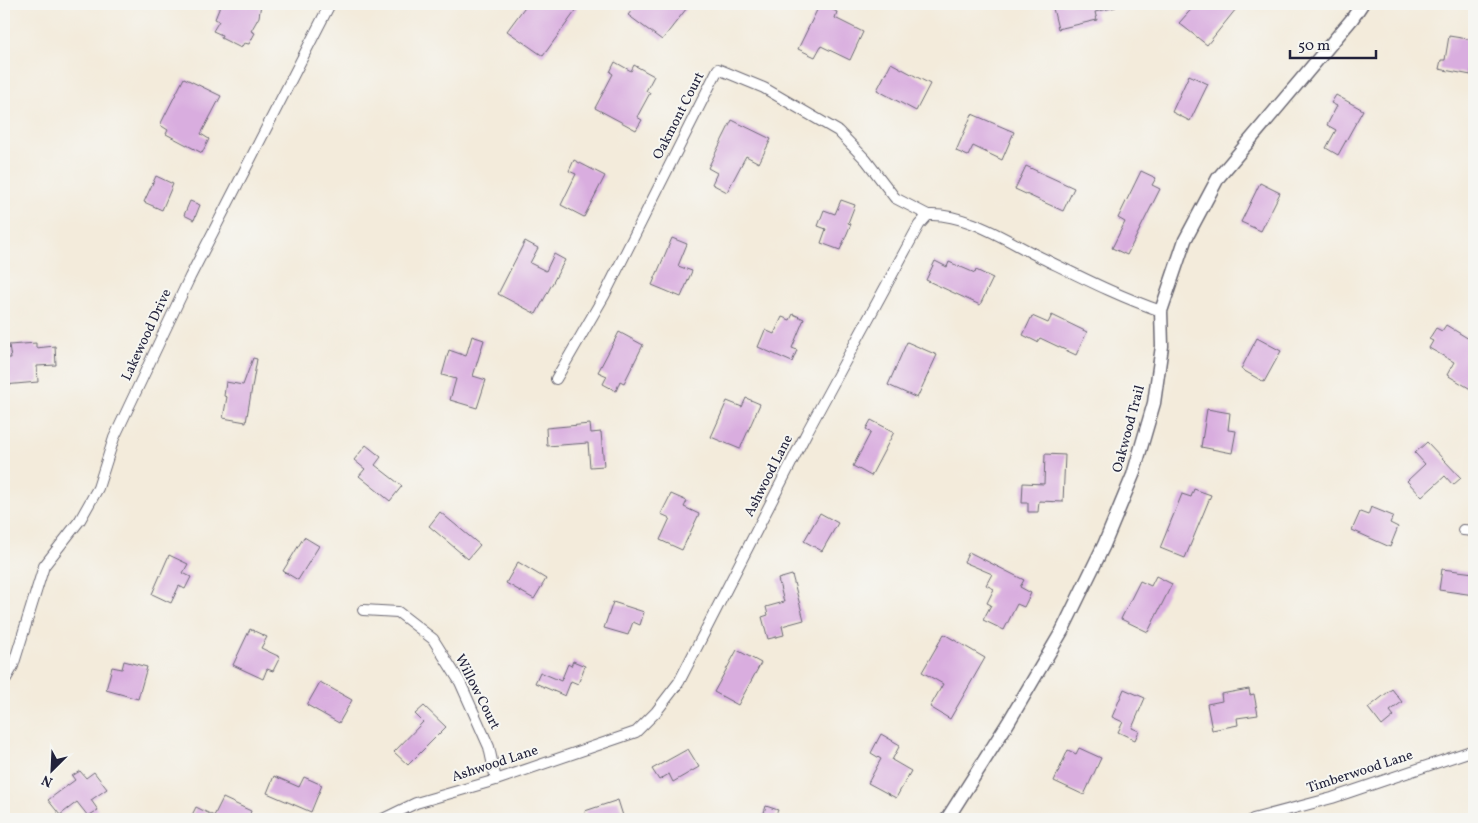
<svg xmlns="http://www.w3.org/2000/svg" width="1478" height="823" font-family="Vollkorn,serif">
	<rect width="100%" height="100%" fill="#f6f6f2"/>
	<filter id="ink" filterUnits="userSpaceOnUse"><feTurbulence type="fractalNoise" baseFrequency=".02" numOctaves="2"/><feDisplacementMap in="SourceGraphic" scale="10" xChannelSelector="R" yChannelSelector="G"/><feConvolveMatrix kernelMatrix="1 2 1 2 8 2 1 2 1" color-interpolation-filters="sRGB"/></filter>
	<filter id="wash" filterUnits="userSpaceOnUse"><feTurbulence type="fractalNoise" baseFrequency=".0096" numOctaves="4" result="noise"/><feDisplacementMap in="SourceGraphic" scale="20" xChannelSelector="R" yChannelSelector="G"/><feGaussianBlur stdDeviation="1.12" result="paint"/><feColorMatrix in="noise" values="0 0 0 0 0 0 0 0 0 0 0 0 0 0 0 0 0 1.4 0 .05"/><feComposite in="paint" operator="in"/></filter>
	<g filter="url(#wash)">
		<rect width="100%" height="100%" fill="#f3ebdb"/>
		<g id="blocks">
			<path fill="#d9addf" d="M221 4H261L259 17 251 31 255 33 249 44 244 43 241 48 221 38 222 35 213 31 219 21 215 19Z
				M527 4H569L577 9 543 56 507 31Z
				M637 4H690L662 40 628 15Z
				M820 4 837 12 835 18 863 32 850 60 821 46 815 57 798 49Z
				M1052 4H1116V7L1095 12 1097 20 1058 29Z
				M1196 4H1230L1236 9 1207 45 1179 23Z
				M1449 36 1474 40 1471 75 1439 69 1441 60H1445Z
				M615 62 631 71 634 65 654 76 646 91 650 93 637 117 642 120 636 130 595 108 613 74 610 72Z
				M891 63 930 84 916 111 877 90Z
				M1189 75 1208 84 1190 121 1172 112Z
				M184 78 221 96 201 134 209 139 202 153 166 134 168 130 160 125Z
				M1336 95 1363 110 1338 155 1326 148 1336 130 1327 125 1337 106 1331 103Z
				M972 114 1014 132 1002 160 973 146 968 156 956 151Z
				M732 120 771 139 759 163 746 156 727 192 712 184 717 173 708 168Z
				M574 160 605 176 584 217 561 205 576 174 569 171Z
				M1026 166 1074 188 1063 211 1015 189Z
				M1141 171 1156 178 1152 185 1160 189 1127 255 1112 248 1125 222 1118 218Z
				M156 176 173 184 162 210 144 202Z
				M1260 183 1280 193 1261 231 1241 222Z
				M841 200 855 205 848 223 851 224 840 250 821 243 826 229 818 226 824 210 835 214Z
				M190 201 200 205 194 220 184 215Z
				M672 238 687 244 678 266 692 271 681 297 652 285Z
				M525 241 538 248 530 263 546 271 554 254 565 260 536 314 498 294Z
				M935 261 947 267 949 262 975 273 976 270 993 278 980 305 926 280Z
				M793 314 804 319 792 348 797 350 792 362 758 347 765 330 774 334 782 317 790 320Z
				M1052 315 1087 332 1076 355 1040 338 1037 342 1023 335 1032 316 1048 323Z
				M1446 325 1474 342V391L1447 375 1454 362 1429 348 1433 341 1429 339 1436 328 1442 331Z
				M619 332 643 345 624 383 620 381 616 391 603 384 607 376 598 372Z
				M472 336 484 340 473 376 486 380 477 408 450 400 456 379 442 375 449 350 466 356Z
				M1257 338 1281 351 1264 382 1241 369Z
				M907 342 937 355 917 398 888 385Z
				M36 343V348L55 346 56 365 37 366 38 382 4 385V358H11L9 345Z
				M253 358 257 359 246 422 223 418 227 397 224 396 226 382 243 385Z
				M746 398 760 404 740 449 711 437 727 401 742 407Z
				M1207 409 1230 413 1228 430 1236 431 1232 453 1201 447Z
				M871 420 894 432 871 476 853 466 871 432 866 429Z
				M590 424 591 433 601 432 604 466 590 467 588 443 547 446 546 428Z
				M1427 442 1461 478 1453 485 1445 476 1422 497 1407 481 1425 464 1415 453Z
				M366 445 381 457 375 465 402 486 390 501 359 476 365 469 354 460Z
				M1045 454 1065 455 1063 502 1039 501 1038 512H1028V503H1022L1023 483 1044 484Z
				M1194 489 1211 495 1185 558 1160 548 1182 494 1191 497Z
				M671 494 687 501 684 507 699 514 682 550 660 540 670 518 661 514Z
				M1371 507 1393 516 1390 523 1398 527 1390 547 1352 530 1360 512 1368 515Z
				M440 512 480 545 468 559 429 526Z
				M820 513 838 523 822 551 804 541Z
				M304 537 319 546 298 580 283 571Z
				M969 552 1024 580 1020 587 1031 593 1024 607 1017 604 1004 630 983 620 991 605 987 603 994 589 986 585 992 574 964 562Z
				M169 555 188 564 183 573 191 577 185 589 179 586 171 603 152 594Z
				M518 562 546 579 534 599 506 583Z
				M1442 569 1474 573V595L1439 590Z
				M792 575 804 620 782 626 784 635 768 639 762 617 768 615 766 607 784 602 778 579Z
				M1156 576 1172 584 1148 632 1121 619 1140 581 1151 586Z
				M613 602 644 612 640 625 633 622 628 635 604 628Z
				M250 629 267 637 261 648 280 657 273 671 267 669 263 679 233 665Z
				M944 634 985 658 950 719 930 707 943 684 922 672Z
				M737 650 761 663 738 705 714 692Z
				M124 661 147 667 138 699 106 690 112 667 122 669Z
				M573 661 585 666 578 684 571 681 565 696 535 683 540 672 561 681 568 664 571 666Z
				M320 682 352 700 339 723 307 705Z
				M1124 689 1145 698 1132 728 1139 731 1135 740 1118 732 1123 722 1112 717Z
				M1249 689 1250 695 1254 694 1258 715 1237 718 1238 725 1212 730 1207 704 1222 701 1221 694Z
				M1392 689 1402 702 1390 711 1394 716 1382 726 1368 708Z
				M424 706 446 727 408 765 394 752 423 722 415 714Z
				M881 734 900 745 892 760 911 771 896 798 868 783 881 759 871 753Z
				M1079 748 1101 758 1084 795 1054 781 1068 750 1076 754Z
				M688 749 699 767 673 782 669 774 659 780 652 769Z
				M80 771 86 778 94 772 107 789 91 800 98 810 88 816 77 802 60 815 48 800 75 780 72 776Z
				M274 776 299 787 304 777 322 785 311 812 267 793Z
				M223 798 251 811 248 819H201L192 815 196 807 214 816Z
				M618 800 624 819H587L585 811Z
				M766 806 778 810 774 819H762Z"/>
		</g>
	</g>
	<g filter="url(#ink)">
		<use href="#blocks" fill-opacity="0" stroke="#6b6873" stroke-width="1"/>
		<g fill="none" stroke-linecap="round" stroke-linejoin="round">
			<g stroke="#6b6873" stroke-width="12">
				<path id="minor" d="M556 379 604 296 718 69 764 88 838 131 866 160 895 198 928 215
					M1463 530 1474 531
					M363 610 398 612 433 639 460 682 489 747 496 780
					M4 682 13 666 44 566 80 520 98 488 114 438 190 277 330 4
					M383 819 416 803 496 780 636 732 656 712 679 682 807 432 919 225 928 215C967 213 1007 241 1042 258 1081 277 1120 297 1161 311
					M1253 819 1332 798 1474 750"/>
			</g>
			<g stroke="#6b6873" stroke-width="15">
				<path id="tertiary" d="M947 819 1008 723 1062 631 1104 545 1133 475 1154 403 1162 346 1161 311 1185 240 1218 178 1352 19 1362 4"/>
			</g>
			<use href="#minor" stroke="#fff" stroke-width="10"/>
			<use href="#tertiary" stroke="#fff" stroke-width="12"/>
		</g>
	</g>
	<g text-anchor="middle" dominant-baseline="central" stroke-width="4" stroke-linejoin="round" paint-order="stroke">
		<g font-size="14" fill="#22223b" stroke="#f6f6f2">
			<text transform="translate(679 116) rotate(-63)">Oakmont Court</text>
			<text transform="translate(147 335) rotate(-65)">Lakewood Drive</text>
			<text transform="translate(1129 429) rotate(-75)">Oakwood Trail</text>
			<text transform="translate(769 476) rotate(-63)">Ashwood Lane</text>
			<text transform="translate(477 692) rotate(63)">Willow Court</text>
			<text transform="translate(495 764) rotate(-18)">Ashwood Lane</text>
			<text transform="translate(1360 772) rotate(-18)">Timberwood Lane</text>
		</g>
	</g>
	<rect width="1478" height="823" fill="none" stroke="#f6f6f2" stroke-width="20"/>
	<g transform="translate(52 770) rotate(204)" stroke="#f6f6f2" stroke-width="4" paint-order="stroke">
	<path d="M0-4L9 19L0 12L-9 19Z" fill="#22223b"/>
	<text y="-8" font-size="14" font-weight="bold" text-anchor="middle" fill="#22223b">N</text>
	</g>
	<path d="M1290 50v8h86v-8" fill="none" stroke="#22223b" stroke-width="2.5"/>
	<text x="1298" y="50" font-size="15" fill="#22223b" stroke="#f6f6f2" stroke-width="4" paint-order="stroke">50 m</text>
</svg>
